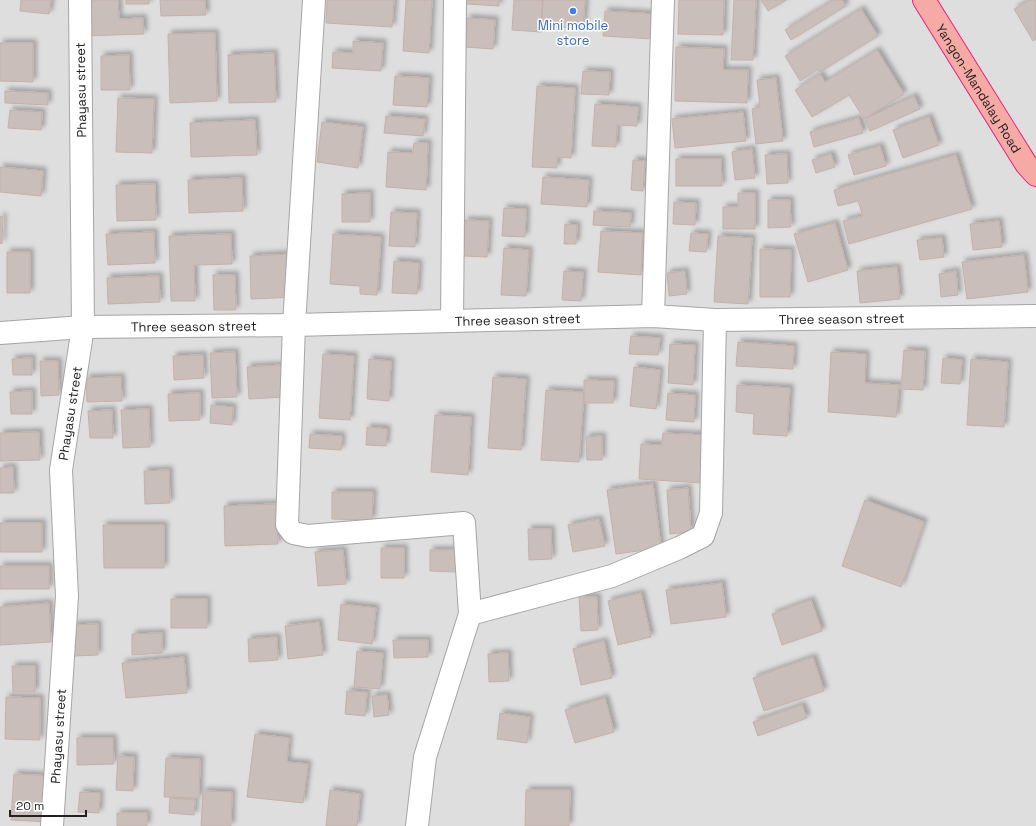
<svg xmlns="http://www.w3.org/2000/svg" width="1036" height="826" font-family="'Space Grotesk',sans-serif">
	<defs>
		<filter id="shadow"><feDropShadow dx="3.5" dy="-3.5" stdDeviation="2" flood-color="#0004"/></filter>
	</defs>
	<rect width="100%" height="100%" fill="#f2ede7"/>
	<path fill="#dfdede" d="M0 0H1036V826H0Z"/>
	<path fill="#cabeba" stroke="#c5b1a8" filter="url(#shadow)" d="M21 0H51L49 14 20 11Z
		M81 0H118L119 19 143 18 144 34 82 36Z
		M126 0H149V4H126Z
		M160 0H205L206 15 161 16Z
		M327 0H394L392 27 326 23Z
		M406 0H432L429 53 403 51Z
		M466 0H499V6L466 4Z
		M514 0H543L541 32 512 30Z
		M543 0H585L583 29 541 26Z
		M679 0H724L723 35 678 34Z
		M734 0H756L753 60H731Z
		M761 0H786L768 11Z
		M834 0H842L846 6 791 40 785 30Z
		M1030 0H1036V39L1033 41 1014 9Z
		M861 9 878 36 820 72 818 69 800 81 785 56Z
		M605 11 654 14 652 39 603 36Z
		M467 18 495 20 493 49 465 47Z
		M215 33 217 101 170 103 168 34Z
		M353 41 383 43 381 71 332 68 333 52 353 53Z
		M0 43H33V82L0 81Z
		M676 47 724 49 723 70H748L747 103 675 101Z
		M877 50 904 94 864 119 849 95 812 117 795 90 820 74 825 82Z
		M274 53 276 102 229 103 228 55Z
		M129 55 130 90H101V56Z
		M583 71 610 72 609 95 581 94Z
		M395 76 429 78 427 107 393 105Z
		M776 78 783 141 756 144 752 109 760 107 757 80Z
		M537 86 575 88 571 158 557 157V168L532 167Z
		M5 91 48 93V105L5 103Z
		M914 96 920 109 870 131 865 119Z
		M118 98 154 99 152 153 116 152Z
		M595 104 638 107 637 126 617 125 616 147 592 146Z
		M10 110 42 112 41 130 8 128Z
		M743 112 746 141 675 148 672 119Z
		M386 116 425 119 423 136 384 133Z
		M929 117 939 145 903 158 893 130Z
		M859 118 863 133 814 147 810 132Z
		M255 120 257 155 191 157 190 123Z
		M322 122 363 127 358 168 317 162Z
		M414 143H428L426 190 386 187 388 152 413 153Z
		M880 146 886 166 854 175 848 155Z
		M752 149 755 178 735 180 732 152Z
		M787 154 788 183 767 184 765 155Z
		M831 154 835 167 816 173 812 160Z
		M956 155 972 209 849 244 843 221 863 216 858 201 838 206 834 190Z
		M676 159H721L722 186H676Z
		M633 160 645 161 643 191 631 190Z
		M0 167 43 171 41 196 0 192Z
		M543 177 589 180 587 207 541 204Z
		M242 178 243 211 189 213 188 180Z
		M155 184 156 220 117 221 116 185Z
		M370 193V222H342V194Z
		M738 193H755V229H723V207H738Z
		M768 200H790L791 227 768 228Z
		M674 202 696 203 695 225 673 224Z
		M504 208 526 209 525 237 502 236Z
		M594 211 631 213 630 227 593 225Z
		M391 212 417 213 415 247 389 246Z
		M0 216 3 217 2 244 0 243Z
		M465 220 489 221 487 257 463 256Z
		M999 221 1002 247 973 250 970 224Z
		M835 223 848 270 808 282 794 234Z
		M565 224 577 225 576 244H564Z
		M601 231 643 233 641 275 598 272Z
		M154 232 155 263 108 265 106 234Z
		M691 233 708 234 706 252 689 251Z
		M231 234 232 264 194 265 195 301H171L169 236Z
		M333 234 381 237 377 295 360 294V286L330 284Z
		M718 236 752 238 748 304 714 302Z
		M942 238 944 257 920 260 917 240Z
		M504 248 529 250 526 296 501 295Z
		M760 249 791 250 790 297H760Z
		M7 252H30V293H7Z
		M294 254 295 297 251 299 250 256Z
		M1024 255 1028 292 967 299 962 262Z
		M394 261 419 263 417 294 392 293Z
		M897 267 900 299 860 303 857 271Z
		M564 271 583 272 581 301 562 300Z
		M685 271 687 294 669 296 667 273Z
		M956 271 958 295 941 297 939 274Z
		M213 275H235L236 310H214Z
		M159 276 160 302 108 304 107 278Z
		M631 336 660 338 658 355 629 354Z
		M738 342 794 346 793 369 736 366Z
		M670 344 695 345 693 385 668 383Z
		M904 350 925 351 923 390 901 389Z
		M235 352 237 397 212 398 210 353Z
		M831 352 866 354 865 383 899 385 896 417 828 412Z
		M323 354 354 356 350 420 319 418Z
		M203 355 204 378 174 380 173 356Z
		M32 358V375H13L12 359Z
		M943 358 962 360 960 384 941 383Z
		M369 359 391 361 389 401 367 399Z
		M971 359 1008 362 1004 427 967 425Z
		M40 361H58L59 395 41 396Z
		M283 365 284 397 249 399 247 367Z
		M634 367 660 370 656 409 630 406Z
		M121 377 122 401 87 402 86 378Z
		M493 377 526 379 521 450 488 448Z
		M584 380 614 381 613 403H584Z
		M737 385 790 388 787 436 753 434 754 414 736 412Z
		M546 390 584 392 579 462 541 460Z
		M32 391V414H11L10 392Z
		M200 393V420L169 421 168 394Z
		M668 393 695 395 694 422 666 420Z
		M211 405 233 407 232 425 210 423Z
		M149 409 150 447 123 448 121 410Z
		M112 410 113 438H90L88 411Z
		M435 415 471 417 468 475 431 472Z
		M367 427 387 429 386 446 366 445Z
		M39 432 40 460 0 461V433Z
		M663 433 705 435 702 483 639 479 641 444 662 445Z
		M310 434 342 436 341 450 309 448Z
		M602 436V460H587L586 437Z
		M13 467 14 493H0V468Z
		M169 470 170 503 145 504 144 471Z
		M653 484 661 548 616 554 607 490Z
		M688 488 691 532 670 534 667 490Z
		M332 492H373L372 520 332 519Z
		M865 500 924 522 901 587 842 566Z
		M276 504 278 544 225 546 224 506Z
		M599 519 605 546 573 552 568 525Z
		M0 523H42V552H0Z
		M103 525H164V568H104Z
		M528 529H551L552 559 529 560Z
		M381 548H404V578H381Z
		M343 550 346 584 318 586 315 552Z
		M430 550H457V572L430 571Z
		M0 566H49V589H0Z
		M722 583 726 617 671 624 666 590Z
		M641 593 651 637 618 645 608 601Z
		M579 597H597L598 630 581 631Z
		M171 599H207V628H171Z
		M811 600 822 631 782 645 772 614Z
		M49 603 51 642 0 645V607Z
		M341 604 376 608 372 644 338 640Z
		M319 622 323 655 288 659 285 626Z
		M98 624V655L74 656 73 625Z
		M162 633V653L132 655V634Z
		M277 637 278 660 249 662 248 639Z
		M393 640H428V657L394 658Z
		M604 641 612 678 581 685 573 649Z
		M357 651 383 653 380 689 354 687Z
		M508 653 509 681 489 682 488 654Z
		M184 657 187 693 126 698 122 663Z
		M813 657 824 691 764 711 753 678Z
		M12 666H35V692H13Z
		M347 691 367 692 365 716 345 714Z
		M387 695 389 715 374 717 372 696Z
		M6 697 40 698V740L5 739Z
		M605 698 614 732 575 743 565 710Z
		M802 705 807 718 758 736 753 722Z
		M500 713 530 717 527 743 497 739Z
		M255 734 289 738 287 762 308 764 303 803 247 797Z
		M77 738H113L114 764 77 765Z
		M118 756 134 757 133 791 116 790Z
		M166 758 200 759 199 798 164 797Z
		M14 774 52 776 49 822 11 820Z
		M330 790 360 794 357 826H326Z
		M526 790H570L569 826H525Z
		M203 791 232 792 231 826H201Z
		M80 792 100 793 99 813 78 812Z
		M170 798 195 800 194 815 169 813Z
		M117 813H147V826H117Z"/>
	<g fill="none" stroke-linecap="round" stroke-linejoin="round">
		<g stroke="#a5a5a5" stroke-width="24">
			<g id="minor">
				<path d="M314 0 294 325 287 525 293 533 308 536 464 523 470 614"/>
				<path d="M653 316 663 0"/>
				<path d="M452 321 455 0"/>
				<path id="s1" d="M0 333 83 327 294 325 653 316 715 320 1036 316"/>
				<path id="s2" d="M52 826 67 596 61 470 83 327 80 0"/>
				<path d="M417 826 425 757 470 614 612 576 679 548 703 536 711 513 715 320"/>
			</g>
		</g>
		<g stroke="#e71e80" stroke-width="24">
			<g id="trunk">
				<path id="s3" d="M924 0 1026 164 1036 175"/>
			</g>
		</g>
		<use href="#minor" stroke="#fff" stroke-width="22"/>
		<use href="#trunk" stroke="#f6aaa6" stroke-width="22"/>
	</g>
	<circle fill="#3f7fe0" stroke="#fff" stroke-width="1.5" cx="573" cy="11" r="4"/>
	<g text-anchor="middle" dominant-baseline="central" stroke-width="3" stroke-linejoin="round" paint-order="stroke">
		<g font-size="13" fill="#366cbe" stroke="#fff">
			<text x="573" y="25">Mini mobile<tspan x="573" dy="15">store</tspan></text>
		</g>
		<g font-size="13" fill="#212121" stroke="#fff">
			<text stroke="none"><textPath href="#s3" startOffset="104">Yangon-Mandalay Road</textPath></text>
			<text transform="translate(81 90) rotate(-91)">Phayasu street</text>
			<text stroke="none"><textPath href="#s1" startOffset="842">Three season street</textPath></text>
			<text stroke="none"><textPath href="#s1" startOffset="518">Three season street</textPath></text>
			<text stroke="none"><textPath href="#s1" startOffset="194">Three season street</textPath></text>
			<text stroke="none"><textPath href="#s2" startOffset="414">Phayasu street</textPath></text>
			<text stroke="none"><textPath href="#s2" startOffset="90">Phayasu street</textPath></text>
		</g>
	</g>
	<path d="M10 810v6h76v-6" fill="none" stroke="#212121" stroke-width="2"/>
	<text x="16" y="810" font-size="12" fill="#212121" stroke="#ffffff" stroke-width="3" paint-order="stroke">20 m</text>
</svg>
